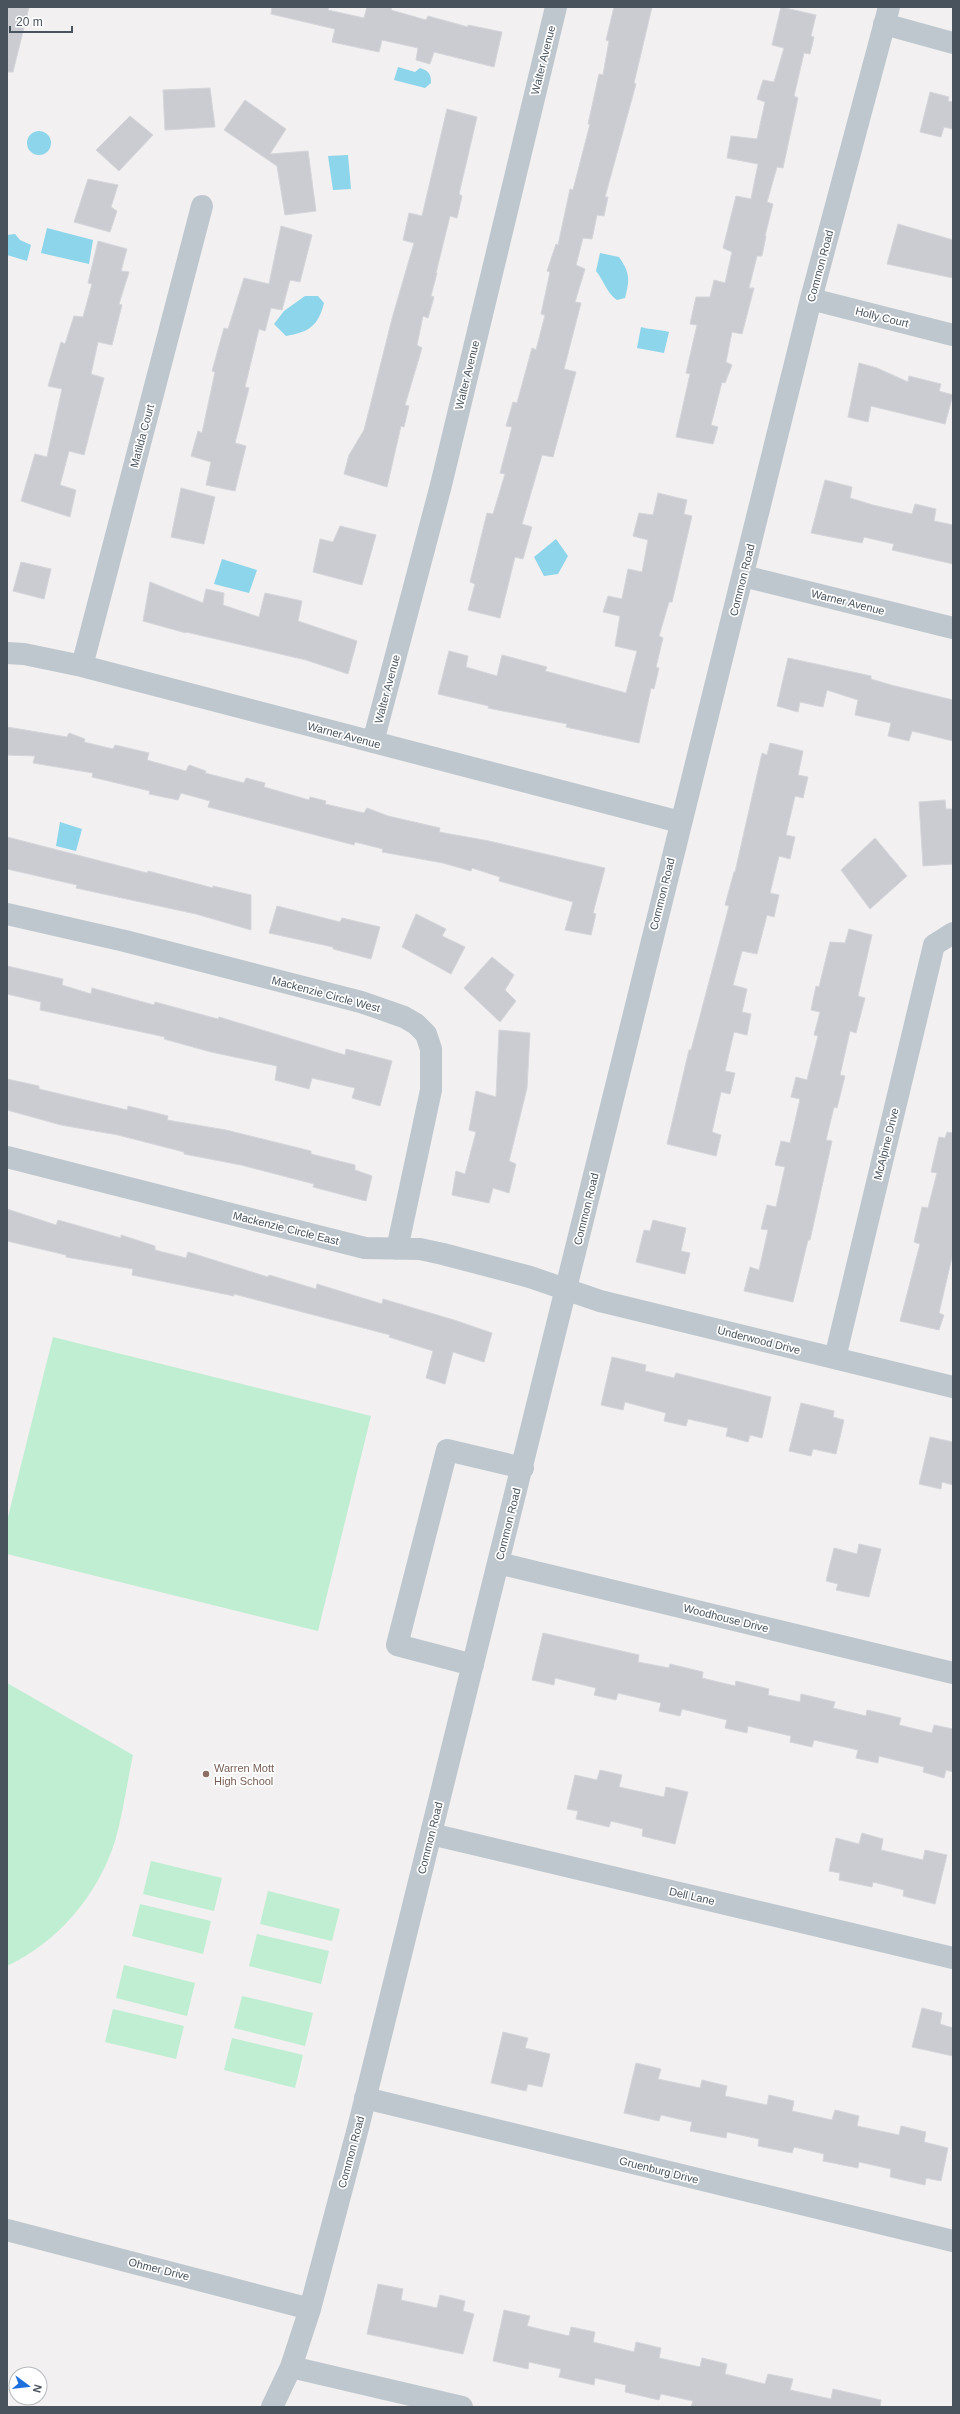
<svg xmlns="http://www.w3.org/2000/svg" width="960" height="2414" font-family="Arial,sans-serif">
	<rect width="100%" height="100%" fill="#f2f0f0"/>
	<path fill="#bfeed2" d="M53 1337 371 1416 318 1631 7 1554V1521Z
		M7 1683 133 1755C127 1783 123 1813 115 1841 98 1895 58 1942 7 1966Z
		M151 1861 222 1878 214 1911 143 1894Z
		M268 1891 340 1909 332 1941 260 1924Z
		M140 1904 211 1921 203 1954 132 1936Z
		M257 1934 329 1951 321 1984 249 1966Z
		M124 1965 195 1983 187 2016 116 1998Z
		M242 1996 313 2013 305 2046 234 2028Z
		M113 2009 184 2026 176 2059 105 2042Z
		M232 2038 303 2055 295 2088 224 2070Z"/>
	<path fill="#8dd5ea" d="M398 67 415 72 420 68C429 71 431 74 431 83L425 88 394 80Z
		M27 143a12 12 0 1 1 24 0a12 12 0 1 1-24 0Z
		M348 155 351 189 333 190 328 156Z
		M47 228 93 240 89 264 41 253Z
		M15 234 20 240 31 245 27 261 7 255V235Z
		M600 253 619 257C630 273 630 279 625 298L617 300C607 293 604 281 596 271Z
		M305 296H318L324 303C318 327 308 332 286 336L274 324 284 311Z
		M641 327C651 330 659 329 669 332L664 353 637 348Z
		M556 539 568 556 558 574 544 576 534 557Z
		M222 559 257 570 249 593 214 584Z
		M60 822 82 829 76 851 56 846Z"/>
	<path fill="#caccd2" stroke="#d4d6db" d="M7 7H29L13 72H7Z
		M272 7H329L328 10 364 18 367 7H392L391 10 426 20 428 16 468 27V25L502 32 494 67 434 52 430 64 416 60 418 48 382 40 379 52 332 42 335 29 271 14Z
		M614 7H652L634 83 636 84 605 197H608L604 216 597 215 592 239 583 238 576 265 585 269 575 302 581 303 564 369 576 372 553 457 542 455 522 524 532 527 523 559 515 557 500 618 468 610 475 584 470 582 487 513 493 514 505 474 500 473 512 427 506 426 513 402 517 403 532 348 536 350 545 315 541 314 550 272 547 271 556 244 558 245 570 189 573 190 590 124H588L599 74 603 75 609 41 606 40Z
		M781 7 816 15 811 36 814 37 810 54 804 53 794 96 798 98 783 168 777 167 767 202 773 204 765 236H766L762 256H757L749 288H754L742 334 732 332 726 362 732 365 725 383 722 382 711 425 718 427 713 444 676 437 690 374 686 373 697 325 690 324 696 297H710L714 280 725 283 732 252 723 248 736 196 751 199 758 164 727 158 731 136 757 139 765 102 757 99 763 80 774 82 784 48 772 45Z
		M210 88 215 127 165 130 163 90Z
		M930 92 949 97 948 101 953 102V129L944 127 941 137 920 132Z
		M245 100 286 129 270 154 308 151 316 211 285 215 277 166 224 130Z
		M447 109 477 117 459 194 462 196 457 218 450 216 436 273H437L431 296 434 297 428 318 423 316 417 345 422 348 405 405 409 406 404 427 401 426 387 487 344 474 349 455 364 430 393 315 414 243 403 240 409 213 422 216Z
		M130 116 153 135 119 171 96 150Z
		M88 179 118 185 111 207 117 211 110 232 74 222Z
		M898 224 953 240V278L887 264Z
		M281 226 312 235 300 282 290 280 282 310 271 308 265 331 259 329 245 387 249 388 235 443 246 446 235 491 206 485 211 462 191 456 198 431 202 433 215 372 212 371 224 328 228 329 244 278 269 284Z
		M98 241 127 249 121 271 129 272 119 304 122 305 112 345 98 342 91 374 104 378 84 455 69 451 60 485 76 490 70 517 21 501 35 454 47 457 62 389 48 386 61 342 65 344 74 316 83 317 92 284 88 283Z
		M859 363 877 368 908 382 909 376 941 384 939 391 953 395 945 424 871 406 868 422 848 417Z
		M825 480 852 487 850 498 873 505 912 514 915 504 936 509 934 521 953 525V564L892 550 894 544 864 537 862 543 811 533Z
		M181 488 215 497 204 544 171 537Z
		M658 493 687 500 684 514 692 516 672 602H669L659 636 663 638 656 667 659 668 654 689 651 688 639 743 566 727 567 724 488 708 489 706 438 694 449 651 468 656 466 667 497 676 502 655 547 667 545 671 626 693 637 651 615 646 620 616 603 612 608 596 622 599 628 569 642 572 648 540 633 536 639 513 653 515Z
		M340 526 376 535 362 585 313 572 320 539 333 542Z
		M21 562 51 569 44 599 13 591Z
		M150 582 203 603 206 589 224 593 223 605 259 617 265 593 302 601 298 621 357 641 348 674 306 660 186 632V633L143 621Z
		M788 658 871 676V679L891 685 953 700V741L912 731 909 741 888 736 891 723 855 715 858 700 827 690 823 707 800 702 798 712 777 706Z
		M7 727 67 737 69 733 85 739 84 742 113 749 115 745 149 753 147 760 186 771 189 765 206 771 205 773 244 783 246 778 265 783 264 787 309 800 310 797 326 801 325 804 364 813 367 808 388 816 440 828 439 832 489 841 605 868 593 913 596 914 591 935 565 930 573 902 499 881 500 877 472 868 471 871 443 863 382 852 383 849 355 842 354 845 208 807 210 801 181 793 178 800 149 794 150 791 92 777 93 773 33 763 35 756 7 755Z
		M770 743 803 751 798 775 808 777 803 798 795 796 786 835 795 837 790 859 779 856 770 893 779 895 774 917 767 915 757 954 742 951 733 985 747 989 742 1012 751 1014 747 1035 734 1032 725 1071 735 1073 730 1094 721 1092 712 1132 721 1135 716 1156 667 1144 689 1050H691L729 906 725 905 734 872H735L762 753 767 755Z
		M945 800 946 809H953V864L923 866 919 802Z
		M7 837 147 873 148 871 213 888V886L251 895V930L196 914 76 888 77 885 7 869Z
		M875 838 907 876 870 909 841 870Z
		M277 906 340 922 342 918 380 927 371 959 333 949V947L269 933Z
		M416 914 446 929 442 936 465 947 451 974 402 947Z
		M849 929 872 935 858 996 865 998 856 1033 850 1031 840 1075 845 1076 837 1108 834 1107 826 1140 832 1141 810 1240H808L793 1302 744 1291 750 1267 759 1270 768 1230 761 1229 767 1205 776 1207 785 1167 775 1165 781 1141 790 1143 800 1099 791 1097 796 1077 807 1080 818 1036 814 1035 820 1012 811 1010 816 986 819 987 830 942 845 943Z
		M492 957 514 975 505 990 516 1001 500 1022 464 988Z
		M7 966 63 979 62 985 91 994 92 988 154 1005 155 1002 218 1019 219 1017 345 1055 346 1049 392 1061 380 1106 352 1098 355 1088 312 1078 309 1089 275 1080 277 1066 211 1052 164 1039 165 1037 40 1010 41 1002 7 994Z
		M499 1030 530 1033 527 1088 509 1161 516 1164 509 1193 493 1188 489 1203 452 1195 456 1171 465 1174 476 1132 469 1130 476 1091 496 1097Z
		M7 1079 39 1086V1089L127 1110 128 1106 168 1116 167 1120 226 1130 311 1151V1154L355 1165V1170L372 1176 366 1201 313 1187 314 1184 241 1165 184 1154V1152L118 1135 61 1125 7 1110Z
		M947 1132 953 1133V1253L939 1313 944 1315 939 1330 900 1321 920 1244 914 1242 922 1207 928 1208 937 1173 931 1172 939 1137 945 1138Z
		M7 1209 56 1225 58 1220 121 1238V1235L155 1246V1250L186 1258 188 1252 268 1277 269 1275 316 1289 317 1284 382 1304 383 1299 454 1320 492 1333 484 1362 453 1352 445 1384 426 1378 433 1351 389 1337 390 1335 234 1294V1296L132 1275 133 1269 66 1257V1255L7 1241Z
		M653 1220 686 1228 681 1251 690 1253 685 1274 636 1262 644 1230 650 1231Z
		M612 1357 646 1365 645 1371 674 1378 676 1373 771 1397 762 1438 750 1435 748 1442 726 1436 728 1428 688 1419 686 1426 664 1421 666 1413 625 1402 623 1410 601 1405Z
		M801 1403 834 1411 833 1417 844 1420 836 1454 813 1449 811 1456 789 1451Z
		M930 1437 953 1442V1485L942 1482 941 1489 919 1484Z
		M859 1544 881 1549 869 1597 836 1590 838 1584 826 1581 834 1548 857 1554Z
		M543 1633 639 1655 638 1662 669 1668 670 1664 703 1672 702 1678 735 1686 736 1681 769 1689 768 1695 800 1702 801 1694 835 1702 833 1708 866 1716 867 1710 901 1718 899 1725 932 1733 934 1725 953 1729V1772L946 1770 944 1778 923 1772 924 1767 879 1756 878 1763 856 1758 858 1750 814 1740 812 1747 790 1742 791 1736 748 1726 747 1733 725 1728 727 1720 682 1709 680 1716 659 1711 661 1703 618 1693 616 1700 594 1695 596 1688 555 1678 554 1685 532 1680Z
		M600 1770 622 1775 619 1787 664 1797 666 1787 688 1792 675 1844 642 1836 643 1829 611 1821 609 1827 576 1819 578 1811 567 1809 575 1775 597 1780Z
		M862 1833 883 1839 881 1850 923 1860 925 1850 947 1855 935 1904 903 1896 904 1890 873 1882 872 1887 839 1880 840 1873 829 1871 836 1838 859 1844Z
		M922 2008 942 2013 940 2024 953 2028V2056L912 2047Z
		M503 2032 528 2038 525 2048 550 2054 542 2087 528 2084 526 2091 491 2083Z
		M636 2063 661 2069 658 2079 700 2088 702 2080 727 2086 725 2096 767 2105 769 2095 794 2101 792 2111 832 2120 835 2110 859 2116 857 2126 899 2135 901 2126 926 2132 924 2142 948 2148 941 2181 926 2178 925 2185 890 2177 891 2169 859 2162 858 2168 823 2161 824 2154 794 2147 792 2153 758 2146 759 2139 727 2132 726 2138 690 2131 692 2122 661 2115 659 2121 624 2113Z
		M378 2284 403 2289 401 2300 437 2308 440 2295 465 2301 463 2311 474 2314 463 2354 367 2334Z
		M504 2310 530 2316 527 2326 569 2336 571 2327 595 2332 593 2342 634 2352 636 2342 661 2348 659 2358 700 2367 702 2358 727 2364 725 2374 765 2384 768 2374 793 2379 790 2390 831 2399 833 2389 881 2400 880 2407H691L693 2401 661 2394 659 2400 625 2392 626 2385 595 2378 594 2385 559 2377 561 2369 529 2362 528 2369 493 2361Z"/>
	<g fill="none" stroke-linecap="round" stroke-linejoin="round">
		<path stroke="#bec7ce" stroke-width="22" d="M884 24 953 43
			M811 299 953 335
			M743 576 953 628
			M7 653 24 654 82 666 680 822
			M82 666 202 206
			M373 742 441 485 556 7
			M7 914 125 941 361 1002 404 1017 416 1024 426 1034 431 1049V1090L397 1249
			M7 1157 365 1248 420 1249 443 1254 530 1277 600 1301 953 1387
			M835 1358 934 945 953 933
			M498 1563 953 1673
			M473 1665 397 1645 447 1450 523 1468
			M431 1834 953 1958
			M365 2098 953 2241
			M7 2230 310 2309
			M291 2367 462 2407
			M272 2407 291 2367 310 2309 358 2128 811 299 889 7"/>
	</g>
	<circle fill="#8d6e63" stroke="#fff" stroke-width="1.5" cx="206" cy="1774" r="4"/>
	<g text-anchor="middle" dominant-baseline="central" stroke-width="3.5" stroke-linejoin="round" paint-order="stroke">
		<g font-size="11" fill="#48535d" stroke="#fff">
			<text transform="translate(543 60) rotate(-76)">Walter Avenue</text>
			<text transform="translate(820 266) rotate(-75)">Common Road</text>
			<text transform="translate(882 317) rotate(14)">Holly Court</text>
			<text transform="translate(467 375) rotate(-76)">Walter Avenue</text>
			<text transform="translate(142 436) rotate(-75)">Matilda Court</text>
			<text transform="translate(742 580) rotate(-76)">Common Road</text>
			<text transform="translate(848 602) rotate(14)">Warner Avenue</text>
			<text transform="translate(387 689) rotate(-75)">Walter Avenue</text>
			<text transform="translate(344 735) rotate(15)">Warner Avenue</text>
			<text transform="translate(662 894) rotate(-76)">Common Road</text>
			<text transform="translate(326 994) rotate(15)">Mackenzie Circle West</text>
			<text transform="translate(886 1144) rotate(-76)">McAlpine Drive</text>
			<text transform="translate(586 1209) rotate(-76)">Common Road</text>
			<text transform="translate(286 1228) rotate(14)">Mackenzie Circle East</text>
			<text transform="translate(759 1340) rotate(14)">Underwood Drive</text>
			<text transform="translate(508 1524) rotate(-76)">Common Road</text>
			<text transform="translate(726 1618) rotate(14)">Woodhouse Drive</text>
			<text transform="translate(430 1838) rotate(-76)">Common Road</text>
			<text transform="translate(692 1896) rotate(13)">Dell Lane</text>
			<text transform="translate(351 2152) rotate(-75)">Common Road</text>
			<text transform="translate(659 2170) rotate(14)">Gruenburg Drive</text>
			<text transform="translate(159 2269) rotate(14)">Ohmer Drive</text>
		</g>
		<g font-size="11" fill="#785e54" stroke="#fff" text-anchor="start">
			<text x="214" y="1768">Warren Mott<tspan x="214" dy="13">High School</tspan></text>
		</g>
	</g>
	<rect width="960" height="2414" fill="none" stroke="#48535d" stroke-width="16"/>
	<g transform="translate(28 2386) rotate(105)"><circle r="19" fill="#ffffff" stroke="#b6babe"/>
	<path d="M0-3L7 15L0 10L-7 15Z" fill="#1d6fde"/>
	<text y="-6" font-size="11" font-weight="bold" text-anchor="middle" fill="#48535d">N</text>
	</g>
	<path d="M10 26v6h62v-6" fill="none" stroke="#48535d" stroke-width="2"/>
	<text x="16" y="26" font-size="12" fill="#48535d" stroke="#ffffff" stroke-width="3" paint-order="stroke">20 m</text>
</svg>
